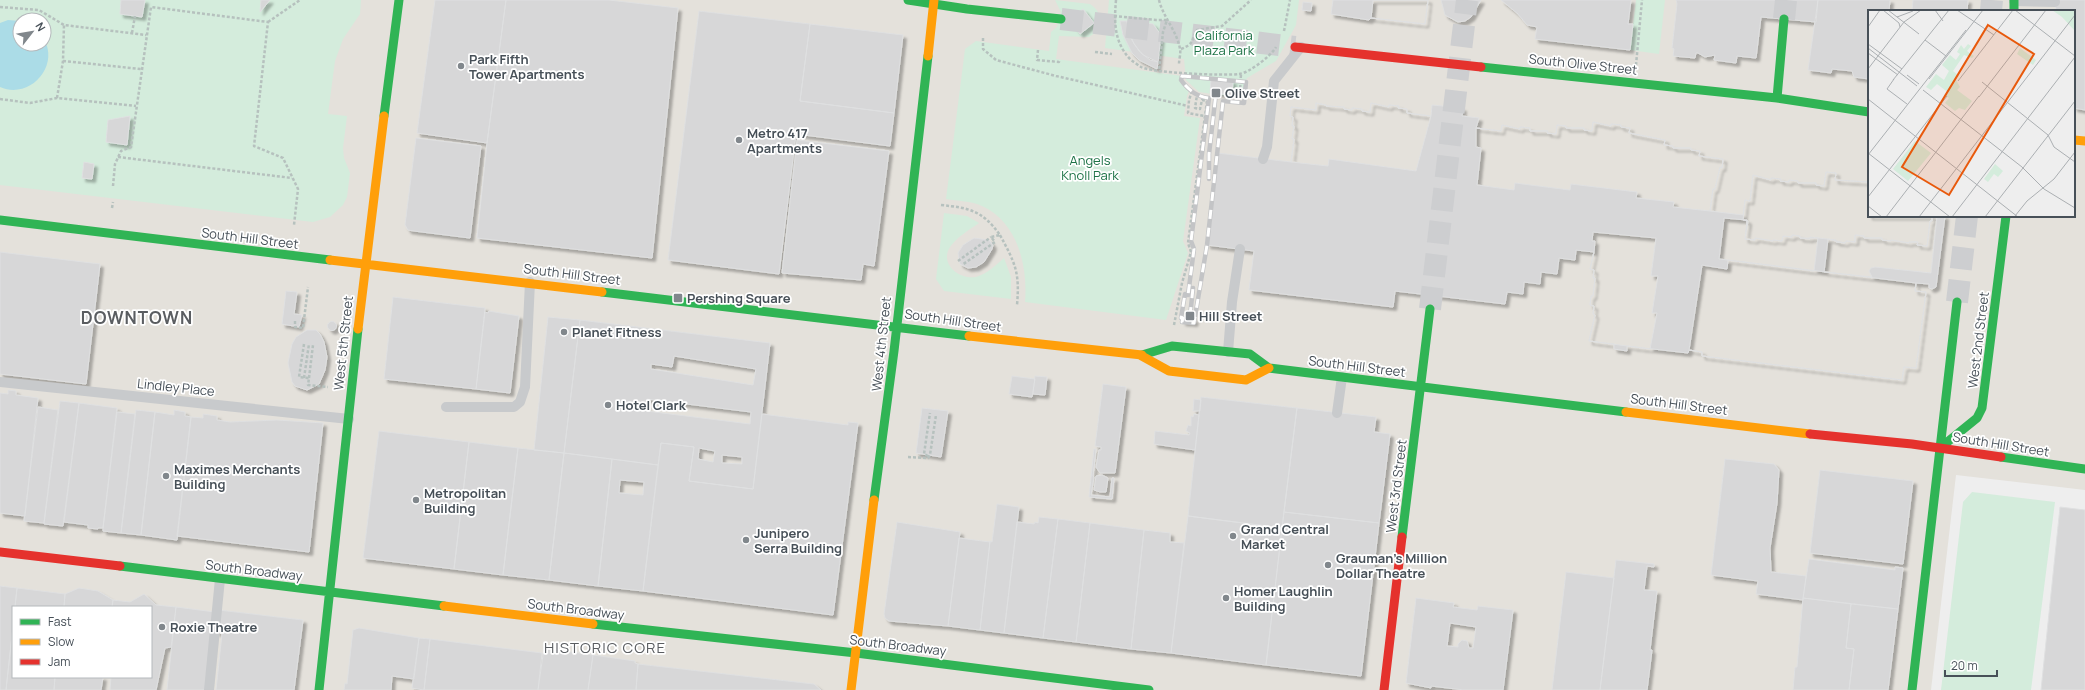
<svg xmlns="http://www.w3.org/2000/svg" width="2085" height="690" font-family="Manrope,sans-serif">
	<defs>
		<filter id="shadow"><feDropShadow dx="3.5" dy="3.5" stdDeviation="1" flood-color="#0004"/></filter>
	</defs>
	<rect width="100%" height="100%" fill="#eee"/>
	<path fill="#e4e1db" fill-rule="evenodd" d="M0 0H2085V490L1956 475 1931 690H0ZM1869 11H2074V216H1869ZM20 20H44V44H20ZM13 607H151V677H13Z"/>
	<path fill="#d4ecdc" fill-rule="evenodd" d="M0 0H361L360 14 343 39 335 61 328 114 347 116 343 148 344 158 350 173 347 197 343 205 330 217 313 222 0 185ZM20 20H44V44H20Z
		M1055 0 1090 4C1100 10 1103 21 1098 31L1089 37 1059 36 1056 59 1182 76 1181 80 1190 89 1187 96 1184 116 1200 118 1183 241 1188 253 1166 320 1025 302C1028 267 1018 222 982 206 971 201 958 201 946 199L965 49 976 41 1049 51 1051 32 1057 27 1061 12Z
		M1109 0H1299L1296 25 1276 61 1247 78 1239 98 1199 92 1186 80 1184 59 1105 48Z
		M1636 0H1665L1659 54 1630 50Z
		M944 213 967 216 979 223C969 230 957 237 950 247 939 264 960 280 976 277 987 274 996 265 1004 258L1011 277V299L944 291 936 279Z
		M1972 492 2055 502 2031 690H1941L1963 502Z"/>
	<path fill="#abdce7" d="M8 20 20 21V44H44V39C60 67 29 100 0 87V23Z"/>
	<path fill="#d7d7d8" stroke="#dfe0e1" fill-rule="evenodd" filter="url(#shadow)" d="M121 0H145L142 17 120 14Z
		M261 0H270L260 12Z
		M435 0H506L487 143 417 133Z
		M506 0H609L678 8 652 258 477 238 487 143Z
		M1333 0H1428L1425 24 1371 18 1369 20 1331 14Z
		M1373 0H1428L1425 24 1371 18Z
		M1441 0H1481L1471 17 1465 21 1458 22 1445 15Z
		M1501 0H1631L1628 24H1633L1630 50 1535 39 1537 27 1527 25 1518 14Z
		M1676 0H1818L1816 22 1761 17 1756 58 1737 56 1736 63 1714 60 1715 55 1705 57 1698 53H1696L1695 58 1673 56 1674 49 1672 48 1677 4Z
		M1818 0H1890L1889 11H1869V79L1854 77 1852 71 1832 69 1831 73 1808 70Z
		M1913 0H1968L1967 11H1912Z
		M2055 0H2085V110L2074 108V11H2056Z
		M1303 2 1312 3 1311 11 1302 10Z
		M1083 9 1094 23 1080 34 1070 20Z
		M699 11 810 24 800 101 894 113 890 146 796 134 779 274 668 260Z
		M1120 21H1127L1128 29 1134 44 1143 55 1158 62 1157 69 1139 60 1132 53 1123 35Z
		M1127 21 1153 24 1161 35 1158 62 1150 60 1139 51 1130 37Z
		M810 24 903 35 894 113 800 101Z
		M1211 79 1233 81 1232 95 1210 93Z
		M1316 103 1326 105V106L1344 107V109L1352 110V108L1362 109V111L1370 112 1371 103 1389 107V105L1399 106 1398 108 1407 109V113L1431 116 1432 105 1463 108 1462 116 1479 118 1476 128 1501 131 1502 125 1520 129V127L1530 128V131H1548L1547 133 1556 134 1557 125 1566 126V128H1584V130L1592 131 1593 122 1611 126V124L1621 125V127L1630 128 1629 133 1665 140 1664 145 1673 146V148H1691V150L1700 151 1699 156 1723 159 1722 168 1720 167 1715 189H1713L1710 211 1743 215 1745 200 1750 201 1753 175 1771 180V178L1781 179 1780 181 1789 182V180L1798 181V183H1816V185L1824 186 1826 172 1836 173 1835 180 1869 182V216H1932V221H1930L1927 246 1917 245 1918 242H1909V243L1891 240V241L1882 240V238H1864V236L1855 235V242L1846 241 1845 243 1828 239 1824 272 1872 277 1869 271 1871 268 1875 267 1931 273 1937 216H1945L1936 287 1932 289 1929 288V284L1916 283 1915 291 1926 292 1916 368 1904 367 1902 380 1702 356V352L1689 350 1688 353 1627 346V351L1614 349V344L1589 341 1595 315 1593 314 1594 306 1590 305 1591 296H1593L1595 278H1593L1594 270 1590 269 1594 252 1576 250 1575 260 1559 258 1557 274 1541 272 1540 284 1524 282 1523 294 1507 292 1505 304 1395 291 1393 307 1249 290 1254 251 1207 245 1218 153 1291 162 1294 139H1292L1294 126H1292L1293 117 1290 116 1291 107 1316 110ZM1724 218 1747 220 1745 239 1755 240V238L1773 241V240L1782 241 1783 236 1792 237V235L1800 236V238H1818L1814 271 1719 259Z
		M1316 103 1326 105V106L1344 107V109L1352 110V108L1362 109V111L1370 112 1371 103 1389 107V105L1399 106 1398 108 1407 109V113L1431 116 1416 171 1329 159 1328 166 1291 162 1294 139H1292L1294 126H1292L1293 117 1290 116 1291 107 1316 110Z
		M130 116 127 145 106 142 108 120Z
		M1593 122 1611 126V124L1621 125V127L1630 128 1629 133 1665 140 1664 145 1673 146V148H1691V150L1700 151 1699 156 1723 159 1722 168 1720 167 1715 189H1713L1710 211 1673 207 1674 202 1636 198 1637 192 1571 184 1570 190 1515 183 1514 190 1477 185 1481 148 1476 147V128L1501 131 1502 125 1520 129V127L1530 128V131H1548L1547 133 1556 134 1557 125 1566 126V128H1584V130L1592 131Z
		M416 138 481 146 470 238 414 231 408 230 405 225Z
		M797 140 889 151 874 266 863 264 861 280 782 273Z
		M84 162 94 164 92 179 82 178Z
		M1826 172 1836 173 1835 180 1869 182V216H1932V221H1930L1927 246 1917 245 1918 242H1909V243L1891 240V241L1882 240V238H1864V236L1855 235V242L1846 241 1845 243 1836 242V240L1810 237V239L1800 238V236L1792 235V237L1783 236 1782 241 1773 240V241L1755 238V240L1745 239 1748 221 1743 220 1745 200 1750 201 1753 175 1771 180V178L1781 179 1780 181 1789 182V180L1798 181V183H1816V185L1824 186Z
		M1593 232 1656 238 1651 276H1658L1652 313H1657L1650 349 1589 341 1595 315 1593 314 1594 306 1590 305 1591 296H1593L1595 278H1593L1594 270 1590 269 1594 252 1595 241H1592Z
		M974 238 989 240 993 245 992 249 984 262 976 267 968 268 960 264 958 253 963 245Z
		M0 252 100 264 86 384 0 374Z
		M1728 260 1916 283 1915 291 1926 292 1916 368 1904 367 1902 380 1702 356V352L1689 350 1702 265 1727 269Z
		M286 291 297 292 294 314 302 315 299 327 282 324Z
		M393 297 485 308 476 389 384 379Z
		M489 311 519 316 510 393 476 389 485 312 488 313Z
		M548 317 580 320 564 453 534 450Z
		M1183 318 1195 319 1194 323 1182 322Z
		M580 320 770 343 753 489 689 481 694 447 661 443 658 465 564 453ZM674 356 756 369 753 385 651 369V364L672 367ZM647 399 751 412 750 424 646 411ZM699 448 715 451 713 462 698 459ZM722 455 742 457V464L722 463Z
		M327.5 326a4.5 4.5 0 1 1 9 0a4.5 4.5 0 1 1-9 0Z
		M307 330H316L320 334 324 342 327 357 325 370 319 384 307 390 295 386 292 382 288 363 292 344 296 337Z
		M1012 376 1035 379 1032 397 1009 394Z
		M1035 376 1047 377 1045 395 1033 394Z
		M1103 384 1126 387 1115 473H1100L1096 467 1099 450H1101V447L1095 446Z
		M8 390 16 391V395L38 398 25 516 0 513V393L8 394Z
		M1201 397 1297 408 1282 528 1188 516Z
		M1194 399 1201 400 1200 411H1193Z
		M60 401 79 403 63 526 44 524V523Z
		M79 403 117 408 103 528H98V529L88 528V525L64 522Z
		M38 407 58 410 44 523 24 521Z
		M922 408 948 411 941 457 916 453Z
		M1297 408 1376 417 1374 432 1390 434 1379 523 1284 512Z
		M136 410 155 412 141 535 121 533Z
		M174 410 185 412V416L191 417 177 540 141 535 155 412 174 415Z
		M117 412 135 414 121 533 103 531V528Z
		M203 414 217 416V420L230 422 277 420 323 423 309 552 177 536 191 417 203 418Z
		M762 414 848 425V422L858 423 833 615 643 591 661 443 694 447 689 481 753 489Z
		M1194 414 1199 415 1195 450 1154 444 1155 431 1189 435 1190 433 1186 431 1188 425 1191 426V416L1193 417Z
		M379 431 469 442 454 569 363 558Z
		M469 442 518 448 503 575 454 569Z
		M518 448 564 453 549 580 503 575Z
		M1094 449H1096L1093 476 1094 477 1091 495 1110 497 1112 478H1114L1112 499 1089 497Z
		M564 453 612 459 598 586 549 580Z
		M612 459 658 465 643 591 598 586ZM620 480 644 482 643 495 619 493Z
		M1725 459 1774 464 1779 470 1777 503 1770 548 1771 572 1806 576 1803 600 1756 594 1758 581 1711 575Z
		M1820 470 1913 481 1903 564 1810 553Z
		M1102 475 1108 478 1106 492H1100L1094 490 1096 476Z
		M997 504 1019 507 1004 633 980 630 990 541 992 542Z
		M2060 507 2085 510V690H2041Z
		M1284 512 1379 523 1361 676 1266 665Z
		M1188 516 1282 528 1266 665 1171 653Z
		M1039 517 1058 519 1043 638 1004 633 1017 522 1034 524 1035 522 1038 523Z
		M1058 519 1090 523 1076 642 1043 638Z
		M897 522 960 532 948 626 889 621 885 618 884 614Z
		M1090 523 1144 530 1131 649 1076 642Z
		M1144 530 1170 533V542L1184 543 1171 653 1131 649Z
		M959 538 990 542 980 630 948 626Z
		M1809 559 1895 570V567L1903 568 1898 609 1803 598Z
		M1616 560 1654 564V567L1647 566 1644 590 1657 591 1650 650H1652L1647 690H1600Z
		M1566 572 1614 578 1600 690H1552Z
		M0 586 17 588 15 607H13V626L6 690H0Z
		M17 588 65 594 64 607H15Z
		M79 588 98 591 113 600 112 607H64L65 594Z
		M144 594 156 605 176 607 171 647 165 648 156 690H110L111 677H151V607H112L113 600 130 602Z
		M1416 598 1454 603 1453 607 1477 610 1478 606 1513 610 1503 690H1464L1431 686V688L1406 683ZM1450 623 1476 627 1473 648H1469L1467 641 1462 640 1458 644V647L1447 646Z
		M1803 598 1851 604 1846 648 1854 649 1849 690H1793L1795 667H1797Z
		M1851 604 1898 609 1888 690H1849L1854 649 1846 648Z
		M176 607 215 612 207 690H167Z
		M219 610 303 620 294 690H216L222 634 216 632Z
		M13 626V677H55L54 690H6Z
		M359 628 419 638 414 679 392 676 391 690H344L345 683 347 684 353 630Z
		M419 638 430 639 424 690 412 688Z
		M430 639 542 653 538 690H424Z
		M544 648 593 655 588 690H538Z
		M593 655 635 661V663L638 664 636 690H588Z
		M638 664 814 684 821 690H636Z
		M55 677H103L101 690H54Z"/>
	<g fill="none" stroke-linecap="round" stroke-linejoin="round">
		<path stroke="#cdced0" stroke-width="22" stroke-dasharray="22 11" stroke-linecap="butt" d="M1991 11 1992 0
			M1061 19 1295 47
			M1784 19 1786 0
			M1957 302 1967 216"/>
		<path stroke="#cdced0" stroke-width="22" stroke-dasharray="22 11" stroke-linecap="butt" d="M1430 309 1467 0"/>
		<path stroke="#b6c1be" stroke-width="2.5" stroke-dasharray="3 2" stroke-linecap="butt" d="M1116 0C1114 22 1114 43 1131 60 1134 62 1138 65 1141 67 1153 73 1224 76 1239 74 1249 73 1271 56 1276 47
			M1159 0C1163 17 1177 31 1180 49 1181 53 1179 60 1179 64
			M0 7 39 10 64 25 146 35
			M1114 16 1156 20H1167L1163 32 1159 71
			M268 22 300 0
			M1284 31 1290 0
			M132 33 135 16
			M983 38V49L996 60 1056 76 1188 106
			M1181 49C1194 44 1191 41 1197 30L1222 26 1251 0
			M1038 50 1037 60 1059 62V60
			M1095 52 1112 54
			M63 61 141 69
			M1636 65 1642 0
			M1232 90H1240L1241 74
			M1192 91 1189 100 1188 113 1204 116
			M57 98 63 61 64 25
			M0 99 30 103 57 98 136 106
			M118 157 292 178
			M113 186 115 164 121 151 131 147 151 7 268 22 254 146 283 158 298 189 294 225
			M941 205C969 208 982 210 1000 235L991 237 995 242 962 265
			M112 208 113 202
			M1000 235C1015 263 1020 272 1017 305
			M958 261 991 237
			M1195 318 1197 303
			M295 321V327L303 328 308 287
			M1174 325 1182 283 1191 252 1188 243 1207 101 1202 100 1200 109 1195 108 1197 95
			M304 344 299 377 309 378 308 385 328 387
			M304 378 309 344
			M309 378 313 345
			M928 456 924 454 930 413
			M908 457 928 458 930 455 936 415"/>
		<path stroke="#c8cacc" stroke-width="10" d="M2014 1 2055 2
			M1263 159 1267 147 1274 81 1301 47
			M1228 352 1232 302 1240 249
			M0 382 349 419
			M446 407H514L520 402 525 387 530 282
			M1337 413 1342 377
			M209 690 220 579"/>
		<path stroke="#30b455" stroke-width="9" d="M908 0 967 9 1061 19
			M2014 0V11
			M1481 67 1777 98 1869 112
			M1777 98 1784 19
			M384 116 399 0
			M0 220 330 260
			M602 292 969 336
			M1142 355 1172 346 1250 354 1269 368 1626 412
			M1940 448 1977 418 1982 408 2006 216
			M2001 457 2085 469
			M874 500 894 351 928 56
			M1402 537 1430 309
			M120 566 444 606
			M593 624 856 653 1149 690
			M319 690 358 329
			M1912 690 1957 302"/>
		<path stroke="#ff9f0a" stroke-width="9" d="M928 56 934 0
			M2074 140 2085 141
			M330 260 602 292
			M358 329 384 116
			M969 336 1142 355
			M1140 355 1169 371 1246 380 1269 368
			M1626 412 1810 434
			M444 606 593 624
			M851 690 874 500"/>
		<path stroke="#e5322d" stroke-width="9" d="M1295 47 1481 67
			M1810 434 1912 444 2001 457
			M0 552 120 566
			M1384 690 1402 537"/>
		<g stroke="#c3c4c6" stroke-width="4.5">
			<path id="rail" d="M1182 76 1246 82 1244 103 1223 101 1207 245 1194 323 1182 322 1183 318H1181L1185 294 1188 295 1194 249 1191 241 1209 98C1198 97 1188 90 1181 80Z
				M1209 179V154L1216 93
				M1190 316 1193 288"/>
		</g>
		<use href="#rail" stroke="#fff" stroke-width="3" stroke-dasharray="9" stroke-linecap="butt"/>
	</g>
	<g fill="#81878c" stroke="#fff" stroke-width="1.5">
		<circle cx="461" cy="66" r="4"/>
		<rect x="1211" y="88" width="10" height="10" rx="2"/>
		<circle cx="739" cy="140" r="4"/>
		<rect x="673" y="293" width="10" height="10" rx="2"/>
		<rect x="1185" y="311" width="10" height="10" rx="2"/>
		<circle cx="564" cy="332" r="4"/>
		<circle cx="608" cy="405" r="4"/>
		<circle cx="166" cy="476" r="4"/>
		<circle cx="416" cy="500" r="4"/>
		<circle cx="1233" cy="536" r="4"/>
		<circle cx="746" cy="540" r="4"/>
		<circle cx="1328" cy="565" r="4"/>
		<circle cx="1226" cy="598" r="4"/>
		<circle cx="162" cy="627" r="4"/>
	</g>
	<g text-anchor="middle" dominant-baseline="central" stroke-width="3.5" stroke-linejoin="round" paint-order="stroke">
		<g font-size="13" fill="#1e7347" stroke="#fff">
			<text x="1224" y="35">California<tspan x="1224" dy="15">Plaza Park</tspan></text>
			<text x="1090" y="160">Angels<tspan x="1090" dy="15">Knoll Park</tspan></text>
		</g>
		<g font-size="13" font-weight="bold" fill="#475058" stroke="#fff" text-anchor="start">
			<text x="469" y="59">Park Fifth<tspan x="469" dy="15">Tower Apartments</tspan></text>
			<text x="1225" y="93">Olive Street</text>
			<text x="747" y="133">Metro 417<tspan x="747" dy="15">Apartments</tspan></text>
			<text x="687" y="298">Pershing Square</text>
			<text x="1199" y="316">Hill Street</text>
			<text x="572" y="332">Planet Fitness</text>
			<text x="616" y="405">Hotel Clark</text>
			<text x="174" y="469">Maximes Merchants<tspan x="174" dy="15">Building</tspan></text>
			<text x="424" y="493">Metropolitan<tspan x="424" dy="15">Building</tspan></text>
			<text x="1241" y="529">Grand Central<tspan x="1241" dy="15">Market</tspan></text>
			<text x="754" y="533">Junipero<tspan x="754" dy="15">Serra Building</tspan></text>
			<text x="1336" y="558">Grauman's Million<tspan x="1336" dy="15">Dollar Theatre</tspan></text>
			<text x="1234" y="591">Homer Laughlin<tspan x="1234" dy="15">Building</tspan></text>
			<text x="170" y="627">Roxie Theatre</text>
		</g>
		<g font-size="13" fill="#475058" stroke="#fff">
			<text transform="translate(1583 64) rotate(6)">South Olive Street</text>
			<text transform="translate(250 238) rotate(7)">South Hill Street</text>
			<text transform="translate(572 274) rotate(7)">South Hill Street</text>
			<text transform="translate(953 320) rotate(8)">South Hill Street</text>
			<text transform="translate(1978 340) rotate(-83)">West 2nd Street</text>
			<text transform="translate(343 343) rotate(-84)">West 5th Street</text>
			<text transform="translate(881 344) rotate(-84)">West 4th Street</text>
			<text transform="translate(1357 366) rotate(7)">South Hill Street</text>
			<text transform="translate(176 387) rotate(6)">Lindley Place</text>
			<text transform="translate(1679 404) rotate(7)">South Hill Street</text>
			<text transform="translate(2001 444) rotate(9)">South Hill Street</text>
			<text transform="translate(1396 486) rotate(-83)">West 3rd Street</text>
			<text transform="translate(254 570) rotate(7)">South Broadway</text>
			<text transform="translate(576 609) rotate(7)">South Broadway</text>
			<text transform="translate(898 645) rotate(7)">South Broadway</text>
		</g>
		<g font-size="15" letter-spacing="1" fill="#5a5d61" stroke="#fff">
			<text x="605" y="647">HISTORIC CORE</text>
		</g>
		<g font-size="17" font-weight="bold" letter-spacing="1" fill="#5a5d61" stroke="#fff">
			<text x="137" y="317">DOWNTOWN</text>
		</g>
	</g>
	<g transform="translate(1868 10)">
		<rect width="207" height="207" fill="#eee"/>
		<path d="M184 0H207V21L194 7ZM100 34 103 36 99 41 106 46 104 48 96 45 85 61 91 66 87 68 92 77 89 80 104 91 97 100 91 98 87 101 77 93 81 88 76 85 81 83 69 74 63 80 58 77 68 64 76 70 81 61 74 55 82 45 88 50 92 44 89 42 93 35 96 39ZM152 38 168 50 165 55 149 44ZM47 131 63 143 40 171 25 159ZM127 154 135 161 130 167 126 164 120 172 116 169Z" fill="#d4ecdc"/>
		<path fill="none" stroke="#abafb2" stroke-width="1" d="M15 0 31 13 32 17M20 0 51 24M67 0 75 11M89 0 126 25M147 0 207 46M29 7 45 1M0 17 12 0M57 30 78 46M0 34 34 59M0 38 49 76M0 43 30 65M0 59 36 12 53 0M39 65 51 74M26 69 19 79 39 94M61 69 115 0M25 70 81 0M90 71 145 0M114 72 180 125 186 137 207 152M55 80 154 157 176 179 207 198M111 87 178 0M0 89 150 207M0 143 82 207M0 145 98 20M0 187 79 86M0 196 14 207M147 206 159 191 186 169 207 142M18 207 111 86M51 207 207 5M84 207 207 47M117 207 207 91"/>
		<path fill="#e8590c" fill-opacity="0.15" stroke="#e8590c" stroke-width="2" d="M120 15 166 44 81 185 34 157Z"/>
		<rect width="207" height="207" fill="none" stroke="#475058" stroke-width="2"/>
	</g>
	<rect x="12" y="606" width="140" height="72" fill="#ffffff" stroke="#b5b9bc"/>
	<rect x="20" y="619" width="20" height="6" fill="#30b455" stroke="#b5b9bc"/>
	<text x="48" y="626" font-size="12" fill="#475058">Fast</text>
	<rect x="20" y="639" width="20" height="6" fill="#ff9f0a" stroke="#b5b9bc"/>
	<text x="48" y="646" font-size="12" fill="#475058">Slow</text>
	<rect x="20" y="659" width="20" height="6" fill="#e5322d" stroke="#b5b9bc"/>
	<text x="48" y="666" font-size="12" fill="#475058">Jam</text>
	<g transform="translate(32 32) rotate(59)"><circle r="19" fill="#ffffff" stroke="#b5b9bc"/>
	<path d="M0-3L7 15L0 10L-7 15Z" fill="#81878c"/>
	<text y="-6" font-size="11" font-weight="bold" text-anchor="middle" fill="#475058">N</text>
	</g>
	<path d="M1945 670v6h52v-6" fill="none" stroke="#475058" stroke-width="2"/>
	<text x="1951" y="670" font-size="12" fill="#475058" stroke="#ffffff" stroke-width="3" paint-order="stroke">20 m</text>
</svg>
